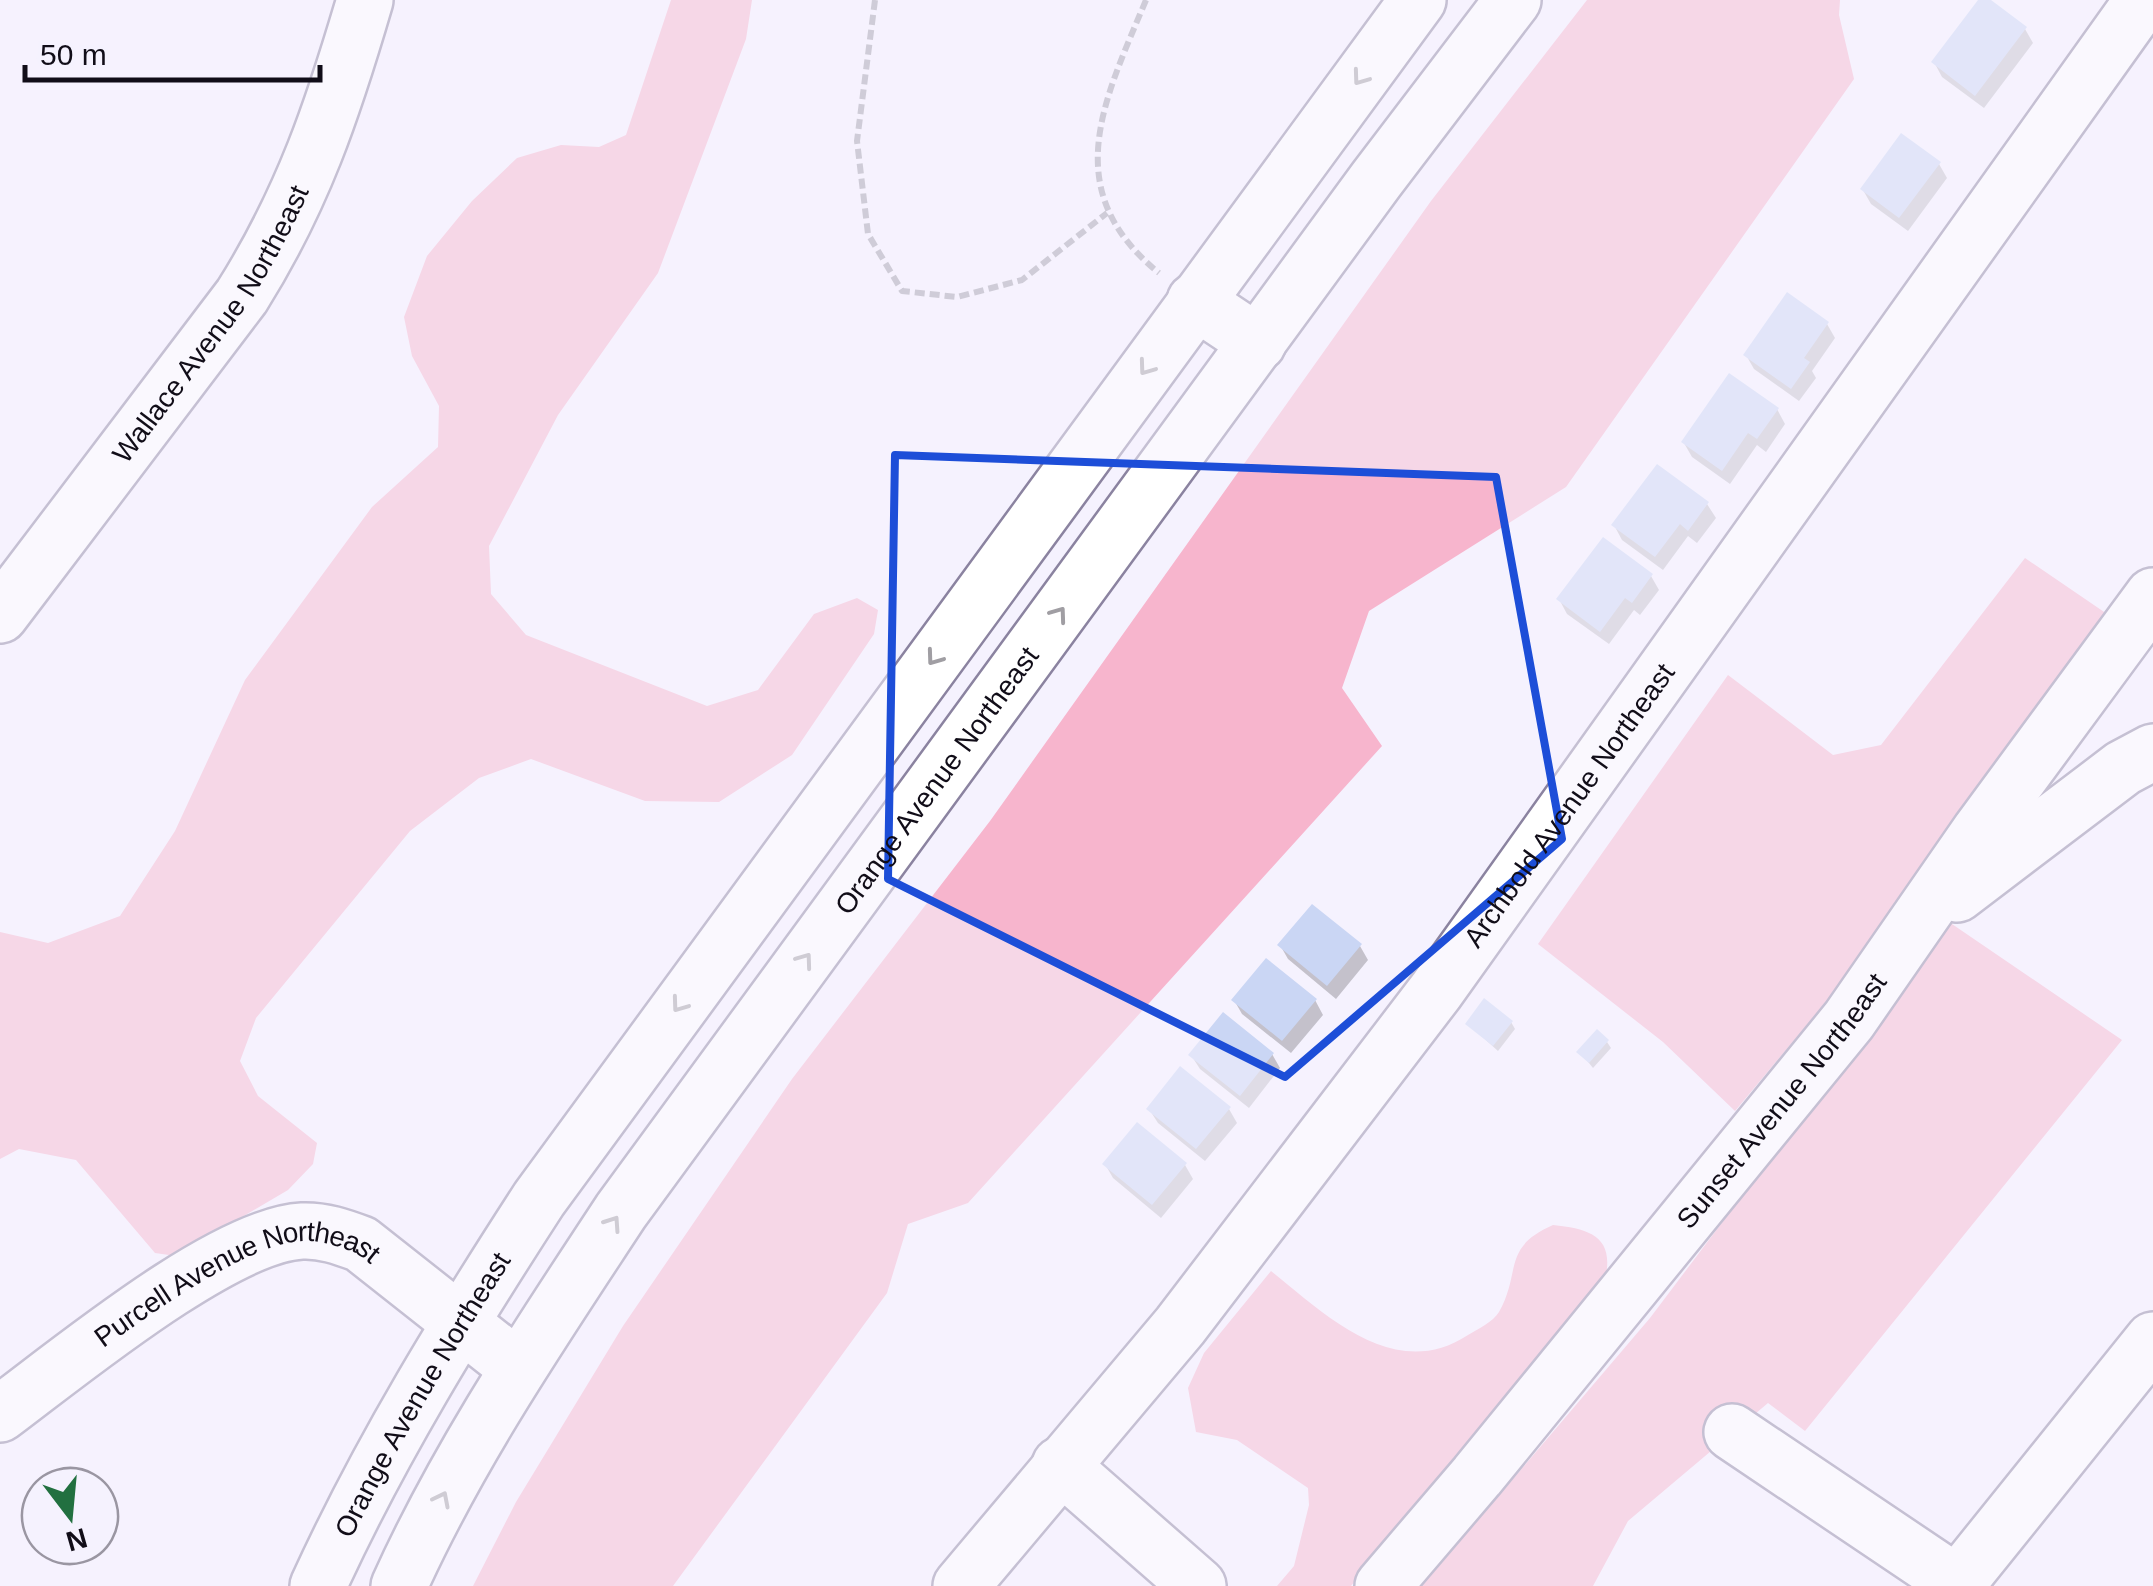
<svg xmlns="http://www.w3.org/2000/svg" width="2153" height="1586" font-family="Arial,sans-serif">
	<rect width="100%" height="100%" fill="#f5f2fe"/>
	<path fill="#f7b5cd" d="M671 0H752L746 39 658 273 558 415 489 546 491 594 526 635 707 706 758 690 814 614 857 598 878 610 874 634 792 755 719 802 645 801 531 759 479 778 410 831 256 1018 240 1061 258 1096 317 1143 313 1164 288 1190 176 1256 155 1253 76 1160 19 1149 0 1159V932L48 943 120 916 175 831 245 680 372 507 438 447 439 406 412 356 404 317 427 256 472 201 517 158 561 145 599 147 626 135Z
		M1587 0H1840L1839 15 1854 79 1566 487 1369 611 1342 688 1382 746 968 1203 908 1224 887 1293 673 1586H473L516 1502 623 1326 792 1079 990 821 1431 201Z
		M2025 558 2110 616 1955 816 1826 1002 1735 1111 1663 1042 1538 944 1728 675 1833 755 1881 745Z
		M1949 922 2122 1040 1805 1431 1768 1403 1628 1521 1593 1586H1422L1650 1318Z
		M1553 1225C1591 1229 1615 1237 1605 1280L1351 1586H1277L1294 1566 1309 1505 1308 1488 1237 1440 1196 1432 1188 1388 1204 1353 1271 1271C1327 1316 1395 1383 1468 1335 1478 1329 1493 1322 1499 1312 1522 1271 1501 1248 1553 1225Z"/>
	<path fill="#0003" d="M1981 0H1987L2025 29 2033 43 1984 108 1942 77 1934 62Z
		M1939 164 1947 178 1908 231 1871 204 1863 190Z
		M1827 324 1835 338 1812 371 1816 378 1799 401 1754 369 1746 355Z
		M1777 409 1785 424 1766 452 1757 445 1730 484 1692 457 1684 443Z
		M1707 504 1716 518 1697 543 1688 536 1663 570 1622 540 1614 525Z
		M1651 576 1659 590 1640 615 1634 610 1609 644 1567 614 1559 599Z
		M1280 945 1360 946 1368 960 1336 999 1288 959Z
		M1234 1000H1315L1323 1015 1291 1053 1242 1014Z
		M1511 1022 1515 1029 1498 1051 1468 1024Z
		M1607 1042 1611 1048 1593 1068 1580 1052Z
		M1272 1054 1280 1068 1249 1108 1200 1069 1191 1055Z
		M1149 1109H1229L1237 1123 1205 1161 1158 1123Z
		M1105 1164 1185 1165 1193 1179 1161 1218 1113 1178Z"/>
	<path fill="#cad6f4" d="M1978 0H1991L2027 27 1975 96 1931 62Z
		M1901 133 1941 162 1899 218 1860 189Z
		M1787 292 1829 322 1804 358 1810 362 1791 389 1743 355Z
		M1729 373 1779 408 1757 439 1748 433 1722 471 1681 442Z
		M1657 464 1709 502 1688 531 1680 524 1655 557 1611 525Z
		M1603 537 1653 574 1632 603 1625 598 1600 632 1556 599Z
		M1312 904 1362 944 1327 986 1277 945Z
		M1266 958 1317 999 1282 1041 1231 1000Z
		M1484 998 1513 1021 1493 1046 1465 1024Z
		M1223 1012 1274 1053 1240 1096 1188 1055Z
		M1597 1029 1609 1040 1589 1063 1576 1052Z
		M1180 1066 1231 1107 1196 1149 1146 1109Z
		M1137 1122 1187 1163 1152 1205 1102 1164Z"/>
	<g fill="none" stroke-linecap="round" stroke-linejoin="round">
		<g stroke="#8b83a0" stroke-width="60">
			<g id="minor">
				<path d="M1195 301 1258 343"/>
				<path id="s1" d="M0 615 242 296C303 199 333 109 365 0"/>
				<path d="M1957 894 2123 768 2153 752"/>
				<path id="s2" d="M0 1414C66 1365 223 1235 302 1231 323 1230 342 1237 361 1244L518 1368"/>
				<path d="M1732 1432 1961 1586"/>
				<path d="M1060 1465 1198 1586"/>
				<path id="s3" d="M961 1586 1180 1326 1436 991 2143 0"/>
				<path id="s4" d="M1383 1586 1477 1476 1849 1020 1980 831 2153 596"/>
				<path d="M1955 1586 2153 1340"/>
			</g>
		</g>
		<g stroke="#8b83a0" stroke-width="60">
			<g id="highway">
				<path id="s5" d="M318 1586C380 1450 458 1324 539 1199L1418 0"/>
				<path id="s6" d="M399 1586C459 1453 541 1333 621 1211L1376 180 1513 0"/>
			</g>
		</g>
		<path stroke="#a19eaa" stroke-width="6" stroke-dasharray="10 5" stroke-linecap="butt" d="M875 0 857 141 868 234 902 291 957 297 1022 280 1107 213
			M1146 0C1104 101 1057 190 1159 273"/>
		<use href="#minor" stroke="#fff" stroke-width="55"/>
		<use href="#highway" stroke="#fff" stroke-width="55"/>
	</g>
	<defs><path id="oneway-chevron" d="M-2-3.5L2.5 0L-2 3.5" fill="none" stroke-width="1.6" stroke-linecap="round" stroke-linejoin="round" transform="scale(2.5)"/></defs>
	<g stroke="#a09ea3">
		<use href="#oneway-chevron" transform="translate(1360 78) rotate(126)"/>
		<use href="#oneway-chevron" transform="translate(1146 368) rotate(126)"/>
		<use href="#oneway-chevron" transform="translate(1059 614) rotate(-54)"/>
		<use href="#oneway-chevron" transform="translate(934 658) rotate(126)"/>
		<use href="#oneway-chevron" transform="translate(805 960) rotate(-54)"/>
		<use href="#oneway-chevron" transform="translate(679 1005) rotate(126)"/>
		<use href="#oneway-chevron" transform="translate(613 1223) rotate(-56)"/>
		<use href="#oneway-chevron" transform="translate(442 1499) rotate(-63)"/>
	</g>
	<path d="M0 0H2153V1586H0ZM895 455 1496 477 1562 839 1285 1077 888 879Z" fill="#f5f2fe" fill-opacity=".55" fill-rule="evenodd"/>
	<path fill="none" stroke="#1d4ed8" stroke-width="8" stroke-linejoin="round" d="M895 455 1496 477 1562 839 1285 1077 888 879Z"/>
	<g text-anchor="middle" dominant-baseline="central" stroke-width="9" stroke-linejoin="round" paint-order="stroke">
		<g font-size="28" fill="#110d18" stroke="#f5f2fe">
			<text stroke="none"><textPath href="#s1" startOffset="360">Wallace Avenue Northeast</textPath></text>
			<text stroke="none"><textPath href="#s6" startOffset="970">Orange Avenue Northeast</textPath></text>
			<text stroke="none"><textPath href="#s3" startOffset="990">Archbold Avenue Northeast</textPath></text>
			<text stroke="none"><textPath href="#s4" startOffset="628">Sunset Avenue Northeast</textPath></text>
			<text stroke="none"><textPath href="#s2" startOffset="280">Purcell Avenue Northeast</textPath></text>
			<text stroke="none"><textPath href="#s5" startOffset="218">Orange Avenue Northeast</textPath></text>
		</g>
	</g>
	<g transform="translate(70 1516) rotate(164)"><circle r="48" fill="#f5f2fe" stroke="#9a96a2" stroke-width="2.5"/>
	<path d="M0-8L18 38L0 25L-18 38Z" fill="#227040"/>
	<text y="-15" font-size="28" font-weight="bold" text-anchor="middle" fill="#110d18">N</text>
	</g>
	<path d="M25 65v15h295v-15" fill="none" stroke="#110d18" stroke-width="5"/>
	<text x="40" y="65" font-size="30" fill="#110d18" stroke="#f5f2fe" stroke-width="8" paint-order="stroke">50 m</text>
</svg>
